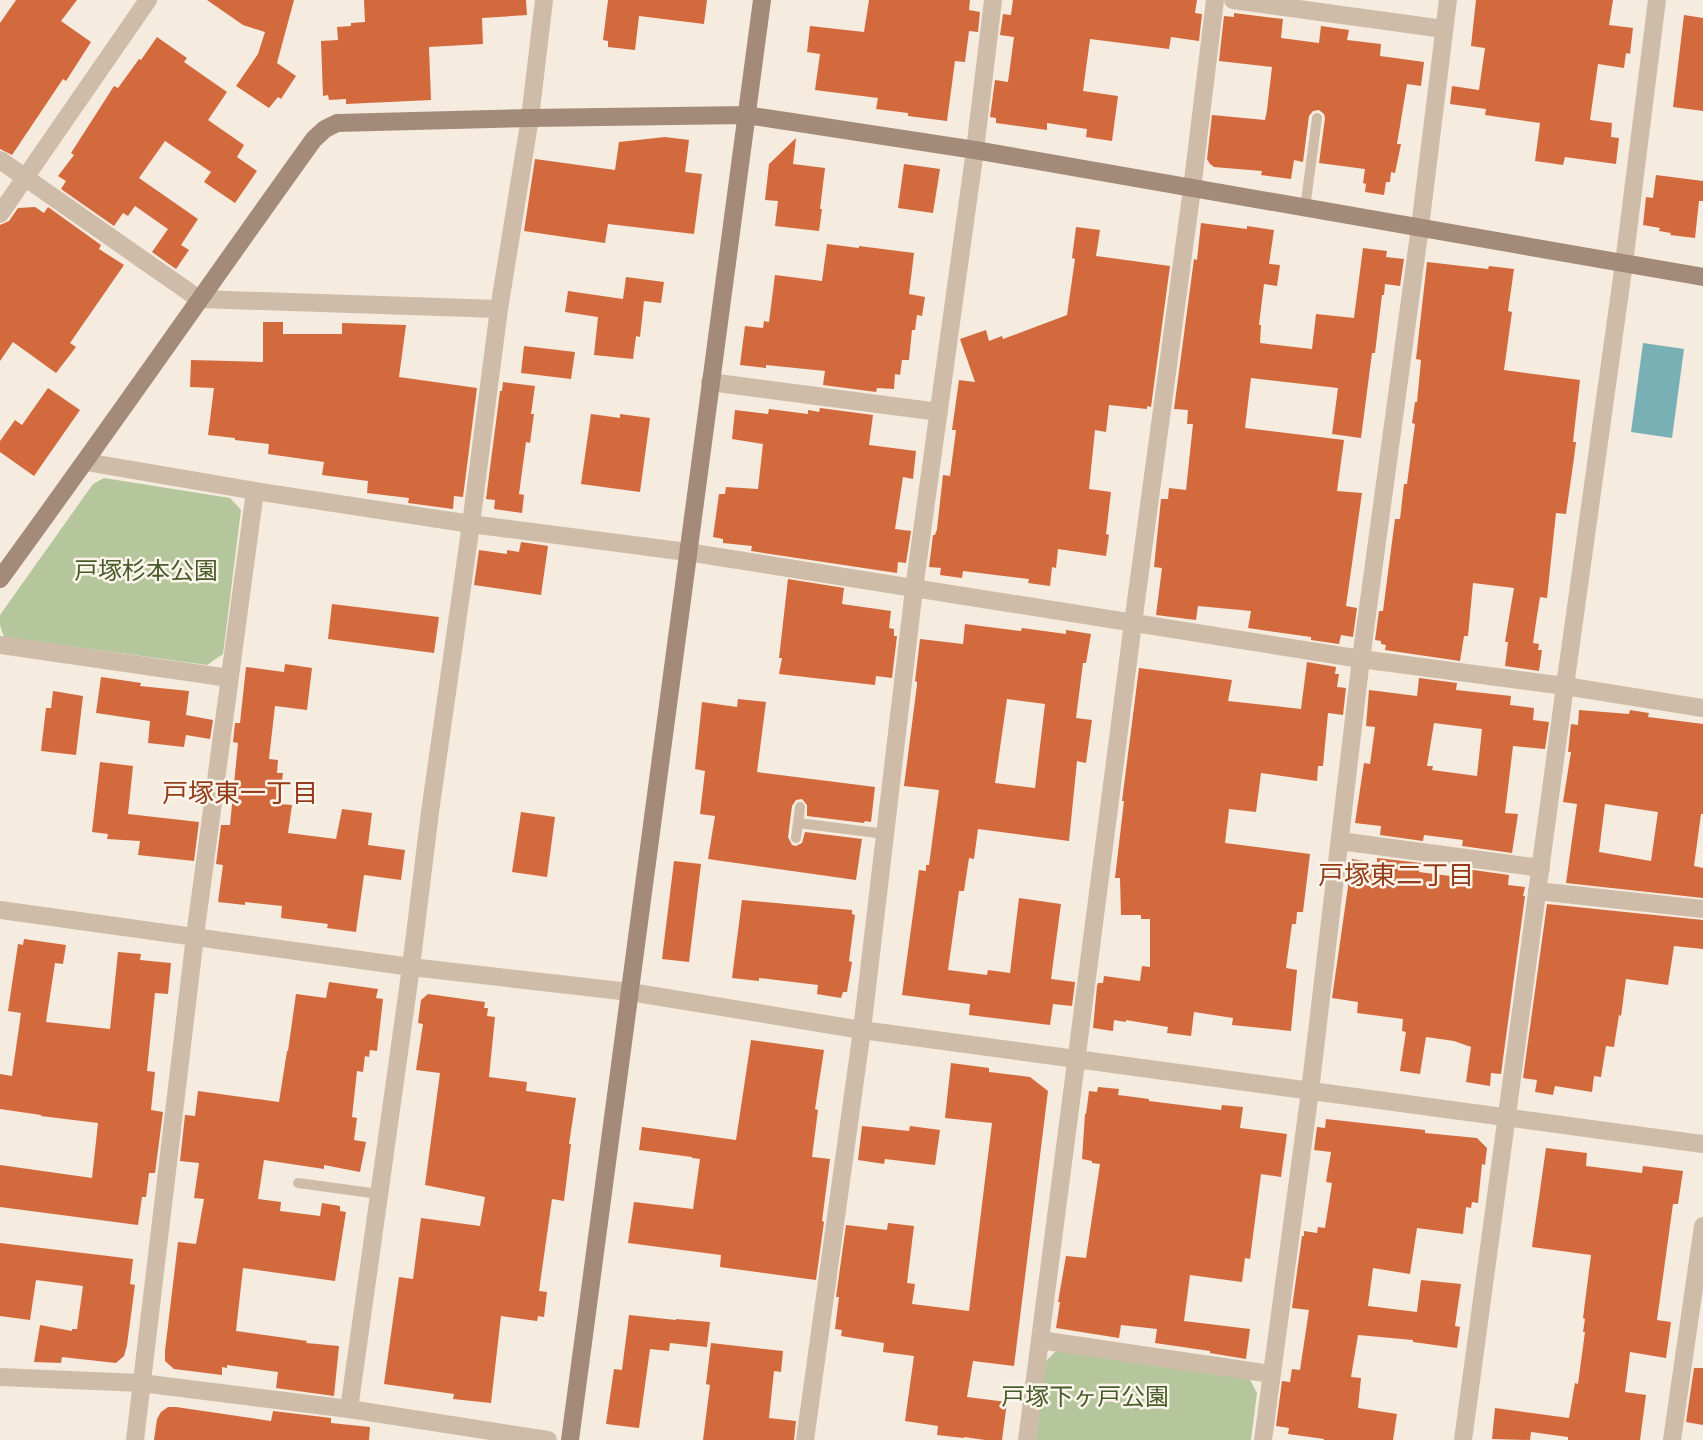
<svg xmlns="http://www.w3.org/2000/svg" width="1703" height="1440" font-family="'Source Sans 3','Noto Sans JP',sans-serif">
	<rect width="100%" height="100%" fill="#f5ebde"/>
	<path fill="#b6c69c" d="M104 478 230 498 241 510 223 654 207 665 4 637 0 625V615L93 484Z
		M1056 1351 1248 1376 1257 1393 1251 1440H1035L1045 1362Z"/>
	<path fill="#79b0b6" d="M1643 343 1684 349 1672 438 1631 432Z"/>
	<path fill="#d26a3e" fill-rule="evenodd" d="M16 0H77L61 21 91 42 66 81 63 79 12 155 0 149V23Z
		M207 0H294L277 63 296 76 281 99 278 97 269 108 236 86 258 54 265 32 243 25Z
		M364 0H526L527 15 482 18 483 44 429 47 431 100 346 104V99L329 100 328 95 323 96 321 41 338 40 337 27 351 26V23L365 22Z
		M608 0H707L704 24 639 16 635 50 608 47V41L603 40Z
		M869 0H970L969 10 980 12 978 32 969 31 965 62 955 61 947 121 908 116V113L876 109 878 98 815 90 820 54 807 52 810 26 864 32Z
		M1013 0H1197L1195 13 1202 14 1199 41 1171 37 1169 49 1090 39 1083 91 1118 96 1112 141 1086 137 1087 129 1047 123V130L996 123V118L990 117 995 80 1008 82 1014 37 1000 35 1003 14 1011 15Z
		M1476 0H1613L1609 25 1633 28 1630 54 1626 53 1624 68 1598 64 1590 120 1612 123 1611 137 1619 138 1616 164 1565 157 1563 165 1535 161 1540 123 1485 115 1486 109 1450 104 1452 86 1479 90 1485 48 1471 46Z
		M1234 13 1283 19 1281 38 1319 43 1321 26 1349 30 1347 40 1381 44 1380 56 1424 62 1421 86 1407 84 1397 144H1401L1395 173 1391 172 1390 182H1386L1384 195 1365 192 1366 184 1363 183 1365 169 1319 163 1325 118 1324 114 1319 110 1313 111 1309 116 1303 162 1294 160 1291 179 1261 175 1262 171 1214 167 1210 164 1207 159 1212 115 1265 120 1267 110 1272 67 1219 61 1224 16 1234 17Z
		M1684 15 1703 18V111L1673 107Z
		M157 37 187 58 184 62 227 92 208 120 244 145 237 157 257 171 235 203 204 182 211 172 165 141 139 178 198 219 181 245 189 250 176 269 152 252 168 229 135 206 128 216 123 213 114 226 61 189 66 181 58 176 74 155 71 153 114 86 118 88 139 59 141 60Z
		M665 137 689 140 685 172 702 174 694 234 608 224 605 243 524 231 535 159 615 170 619 142Z
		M796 138 793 164 825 168 820 209H822L819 231 775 226 778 201 765 200 769 164Z
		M904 164 940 169 933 213 898 208Z
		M1656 175 1703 181V201H1699L1695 238 1670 235 1671 233 1659 231 1660 228 1643 225 1646 197 1653 198Z
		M35 207 44 213 48 207 101 245 99 249 124 265 70 343 76 347 56 373 13 342 0 361V225L9 221 18 208Z
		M1201 223 1247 229V226L1274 230 1269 264 1280 265 1277 286 1264 284 1259 325H1261L1260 343 1312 349 1316 314 1354 318 1363 248 1387 251 1386 257 1404 259 1400 286 1385 284 1384 295H1382L1375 353H1372L1361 438 1332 434 1338 388 1251 378 1245 428 1344 440 1337 491 1362 493 1346 606 1357 608 1353 637 1341 635 1339 644 1311 640V637L1248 628 1251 611 1198 606 1196 620 1156 615 1162 568 1154 567 1161 499H1168L1169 488 1186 490 1193 424H1187L1188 410 1174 409 1194 259 1197 260Z
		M1076 227 1100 230 1096 256 1170 266 1151 407 1147 406V409L1109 405 1106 432 1095 430 1089 489 1111 492 1106 534 1109 535 1106 556 1058 549 1056 568 1052 567 1050 586 1028 583 1029 579 963 571 962 578 940 575 941 568 929 567 933 535H935L937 529 943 475 950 476 956 430H952L959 380 975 382 960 339 986 330 989 341 1002 336 1003 339 1067 315 1075 259 1072 258Z
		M827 244 859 248V246L914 253 909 294 925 297 922 316 917 315 915 330H912L909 360H902L900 375 895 374 894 389 877 388 876 392 823 385 825 371 766 365V368L740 365 745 326 763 328 764 321 769 322 775 275 822 281Z
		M1427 262 1488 269 1489 266 1514 269 1508 311 1512 312 1504 370 1580 380 1573 442H1576L1574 458 1566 514 1556 513 1547 598 1540 597 1536 622 1533 643 1539 644 1538 650H1542L1539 671 1505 666 1508 642H1505L1514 588 1473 583 1468 636H1464L1460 661 1385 650 1386 645 1381 644V641L1375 640 1379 611H1383L1395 519H1400L1404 484H1407L1415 424 1412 423 1415 402H1417L1421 360 1416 359Z
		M626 277 664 282 661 303 644 301 640 337 636 336 633 359 594 355 598 317 565 312 568 291 623 299Z
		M263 322H283V334H342V323L406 325 399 377 477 388 463 497 454 496 453 509 408 503 409 498 367 493 368 481 322 475 324 462 268 454 269 444 235 440V438L208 435 214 388 190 387 191 360 263 362Z
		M524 346 575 352 571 379 521 373Z
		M503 382 535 386 531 414H534L530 443 526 442 519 494 524 495 522 513 494 509 495 500 486 499 500 391H502Z
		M48 388 80 410 34 476 0 452V441L15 420 22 425Z
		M820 408 873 415 869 445 916 451 913 479 903 477 895 529 911 531 906 563 898 562 897 573 751 551 752 546 723 543V539L713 537 719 494H725L726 487 758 489 763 444 732 439 735 410 768 414 769 409 808 414V410L819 412Z
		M591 414 620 418V414L650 418 640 492 581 484Z
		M521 542 548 546 541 595 474 585 479 550 507 554V550L519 552Z
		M788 579 844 588 842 604 891 611 889 628 894 629V636H897L892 678 876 676 875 685 779 674 782 658H779Z
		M332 604 439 617 434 653 328 639Z
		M965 624 1021 631 1022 628 1066 634V630L1091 634 1086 663H1083L1076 718 1092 720 1086 763 1077 761 1069 841 978 829 974 859 969 858 964 891H959L948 970 987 975 988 970 1010 973 1019 898 1061 904 1051 979 1075 982 1072 1006 1053 1004 1050 1025 969 1015 970 1004 902 995 919 870 926 871V865H929L939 790 904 786 917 685V682L915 681 920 639 963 644ZM1007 699 1045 704 1035 788 995 783Z
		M1307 662 1336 667 1335 674H1339L1337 687 1346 688 1343 715 1328 713 1323 766H1318L1317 781 1261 773 1256 812 1229 809 1225 843 1310 854 1303 912H1297L1296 924H1292L1286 968 1297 970 1291 1031 1232 1025 1233 1018 1194 1012 1191 1036 1167 1033 1168 1027 1126 1020V1022L1114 1020 1113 1031 1093 1028 1097 986 1098 983H1103L1104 976 1140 981 1142 966 1150 967V919H1141V915H1121L1120 878H1115L1124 801H1122L1139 668 1232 680 1228 701 1301 709Z
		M285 664 312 668 307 710 275 706 269 759 278 760 277 773H283L279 804 292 805 288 833 336 839 342 809 372 813 368 845 405 850 401 880 364 875 356 932 327 928 328 924 281 918 282 906 245 902V905L218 902 223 865 216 864 221 825H230L238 743 233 742 235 723H240L246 667 284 672Z
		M101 677 141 683 140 686 189 691 186 715 213 720 210 739 186 735 184 747 148 743 150 721 96 713Z
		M1419 678 1457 683 1456 690 1511 696 1510 705 1534 708 1533 720 1549 722 1545 749 1513 746 1505 813 1518 814 1512 853 1462 846 1463 840 1424 835 1423 841 1380 835 1381 826 1355 823 1364 763 1370 764 1375 727 1366 726 1369 690 1417 696ZM1434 723 1482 729 1477 776 1432 770 1433 766H1427Z
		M53 691 83 696 76 755 41 751 46 708H51Z
		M738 699 766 702 757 772 875 787 871 822 865 821 864 823 807 816V805L802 799 796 800 792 806 788 837 792 845 796 846 802 843 805 832 862 839 856 880 708 859 715 816 700 814 705 771 695 769 702 702 737 707Z
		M1579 710 1629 714 1630 710 1649 713 1648 717 1703 724V814H1701L1694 866 1703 868V898L1566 883 1577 804 1563 802 1571 752H1568L1571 724 1578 725ZM1605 804 1658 812 1651 861 1599 852Z
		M100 762 133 766 128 814 199 822 194 861 138 855 140 841 107 839 108 834 92 832Z
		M521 812 555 817 547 877 512 872Z
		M1377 858 1421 863 1419 872 1458 877 1459 868 1509 875 1508 885 1525 887 1523 896H1525L1501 1074 1491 1073 1490 1086 1466 1082 1471 1047 1454 1041 1426 1037 1420 1074 1400 1071 1406 1032 1402 1031 1403 1019 1357 1013 1358 1002 1332 998 1352 859 1377 863Z
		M674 861 701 864 689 962 662 959Z
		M742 900 852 910V914L855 915 849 961 852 962 847 992H843L841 998 817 994 818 985 759 978V981L732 978Z
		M1547 904 1703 920V949L1674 946 1668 985 1626 979 1621 1016 1619 1015 1614 1047 1606 1046 1601 1077 1594 1076 1592 1092 1555 1086 1553 1095 1535 1092 1537 1080 1523 1078Z
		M24 939 66 945 63 964 55 963 46 1022 110 1029 118 952 141 954 140 960 171 963 168 994 155 993 147 1071 155 1072 151 1110 163 1112 155 1173H149L146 1197H142L138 1225 0 1207V1165L92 1178 98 1123 41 1116V1115L0 1109V1074L12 1076 21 1013 8 1011 18 944 23 945Z
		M329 982 378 989 376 998 383 999 377 1051 370 1050 369 1057 365 1056 363 1072 357 1071 352 1117 357 1118 354 1140 366 1142 360 1172 324 1165V1169L264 1160 258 1199 281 1202 280 1211 320 1216 322 1203 340 1206V1211L346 1212 335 1281 243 1268 236 1331 307 1341 306 1343 339 1346 334 1396 276 1388 278 1372 227 1365V1368L222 1367V1375L174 1369 165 1361V1351L178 1242 196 1244 204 1199 194 1198 199 1163 180 1161 185 1115 195 1116 198 1091 279 1102 287 1051H288L296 994 326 998Z
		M428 994 485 1002 484 1008H488L487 1016 495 1017 489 1077 527 1082 526 1091 576 1098 569 1144H571L564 1201 552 1199 539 1291 547 1292 544 1317 538 1316 537 1321 501 1316 491 1403 453 1399 454 1394 384 1384 399 1277 413 1279 421 1218 480 1226 485 1197 425 1185 440 1073 416 1070 423 1024 418 1023 421 1000Z
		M751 1040 824 1050 815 1109 818 1110 812 1157 830 1159 822 1221 824 1222 816 1280 720 1267 721 1255 628 1243 634 1202 693 1209 700 1159 692 1158V1157L639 1150 642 1127 736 1140Z
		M951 1063 989 1068V1072L1030 1077 1048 1091 1014 1366 973 1361 967 1397 1007 1402 1002 1440H985L964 1437V1438L937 1435 938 1426 905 1421 914 1356 883 1352 884 1343 841 1336 842 1330 835 1329 839 1297H836L846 1225 887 1230 888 1223 914 1226 907 1283 915 1284 912 1304 969 1311 992 1123 945 1118Z
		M1098 1087 1119 1089 1118 1095 1149 1099V1101L1221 1110 1222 1105 1243 1107 1240 1128 1287 1134 1281 1177 1261 1174 1250 1259 1245 1258 1242 1282 1190 1275 1184 1321 1250 1329 1246 1359 1210 1353V1351L1155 1343 1157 1329 1121 1325 1119 1338 1056 1328 1060 1302H1058L1066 1256 1086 1258 1100 1164 1092 1163V1161L1082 1159 1085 1114H1086L1089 1091 1097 1092Z
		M1326 1119 1425 1130V1133L1477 1138 1487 1148 1485 1165 1482 1164 1478 1203 1472 1202 1471 1208 1466 1207 1463 1234 1417 1228 1410 1274 1373 1268 1368 1306 1417 1312 1421 1280 1461 1284 1455 1326 1460 1327 1457 1348 1413 1342V1340L1358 1335 1351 1377 1361 1378 1358 1408 1397 1414 1393 1440H1324V1439L1288 1434 1289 1428 1276 1426 1282 1381 1290 1382 1292 1369 1300 1370 1309 1310 1292 1308 1302 1236H1304V1231L1317 1233 1318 1227 1325 1228 1332 1183 1326 1182 1331 1152 1314 1150 1317 1127 1325 1128Z
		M862 1126 909 1131 910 1126 940 1130 935 1165 885 1159 884 1164 858 1160Z
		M1546 1148 1587 1153 1586 1166 1642 1173 1643 1166 1683 1171 1678 1204H1673L1657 1320 1671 1322 1666 1358 1630 1352 1625 1392 1646 1395 1640 1440H1568V1437L1531 1432 1530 1440 1492 1439 1495 1408 1569 1418 1575 1383 1578 1384 1585 1332H1583L1585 1319 1583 1318 1591 1255 1532 1247Z
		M0 1243 133 1259 130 1284 135 1285 127 1345 124 1356 116 1363 62 1357 61 1363 34 1362 40 1325 72 1331V1329H77L83 1286 36 1280 30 1320 0 1316Z
		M629 1315 676 1320V1319L710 1322 707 1347 670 1343 669 1351 650 1349 639 1428 606 1424 614 1369 622 1370Z
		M711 1343 783 1351 781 1372 774 1371 769 1418 796 1421 794 1440H703L710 1385 706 1384Z
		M1694 1368H1703V1425L1686 1422Z
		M168 1407H176L271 1421 273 1411 331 1418V1423L370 1427 369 1440H154L157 1419 161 1412Z"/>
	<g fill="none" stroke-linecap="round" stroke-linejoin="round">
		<path stroke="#cfbca8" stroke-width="10" d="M1305 208 1317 118
			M798 823 885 834
			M796 838 800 807
			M298 1183 379 1194"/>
		<path stroke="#cfbca8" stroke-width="18" d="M1233 0 1444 29
			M0 160 199 299 499 309
			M0 214 148 0
			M710 382 939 412
			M86 462 255 491 471 524 687 552 1361 659 1565 686 1703 708
			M0 645 229 678
			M1340 841 1541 868
			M1537 891 1703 909
			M0 910 411 967 630 992 862 1030 1703 1144
			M1040 1340 1272 1374
			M0 1377 141 1383 349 1409 548 1440
			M349 1409 411 967 430 812 471 524 499 309 530 118 544 0
			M135 1440 195 936 255 491
			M805 1440 862 1030 914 589 975 150 993 0
			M1027 1440 1133 623 1192 189 1215 0
			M1263 1440 1310 1091 1361 659 1420 227 1448 0
			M1463 1440 1565 686 1624 263 1657 0
			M1672 1440 1703 1226"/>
		<path stroke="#a38a79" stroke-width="18" d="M0 579C106 434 209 285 314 139L325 129 337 123 530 118 746 115 975 150 1703 277
			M570 1440 762 0"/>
	</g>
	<g text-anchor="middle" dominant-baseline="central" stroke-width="5" stroke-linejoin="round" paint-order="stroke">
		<g font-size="24" fill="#475c2a" stroke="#fcf5eb">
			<text x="146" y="571">戸塚杉本公園</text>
			<text x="1085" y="1397">戸塚下ヶ戸公園</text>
		</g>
		<g font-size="26" fill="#933c19" stroke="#fcf5eb">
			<text x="240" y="793">戸塚東一丁目</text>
			<text x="1396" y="875">戸塚東二丁目</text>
		</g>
	</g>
</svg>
